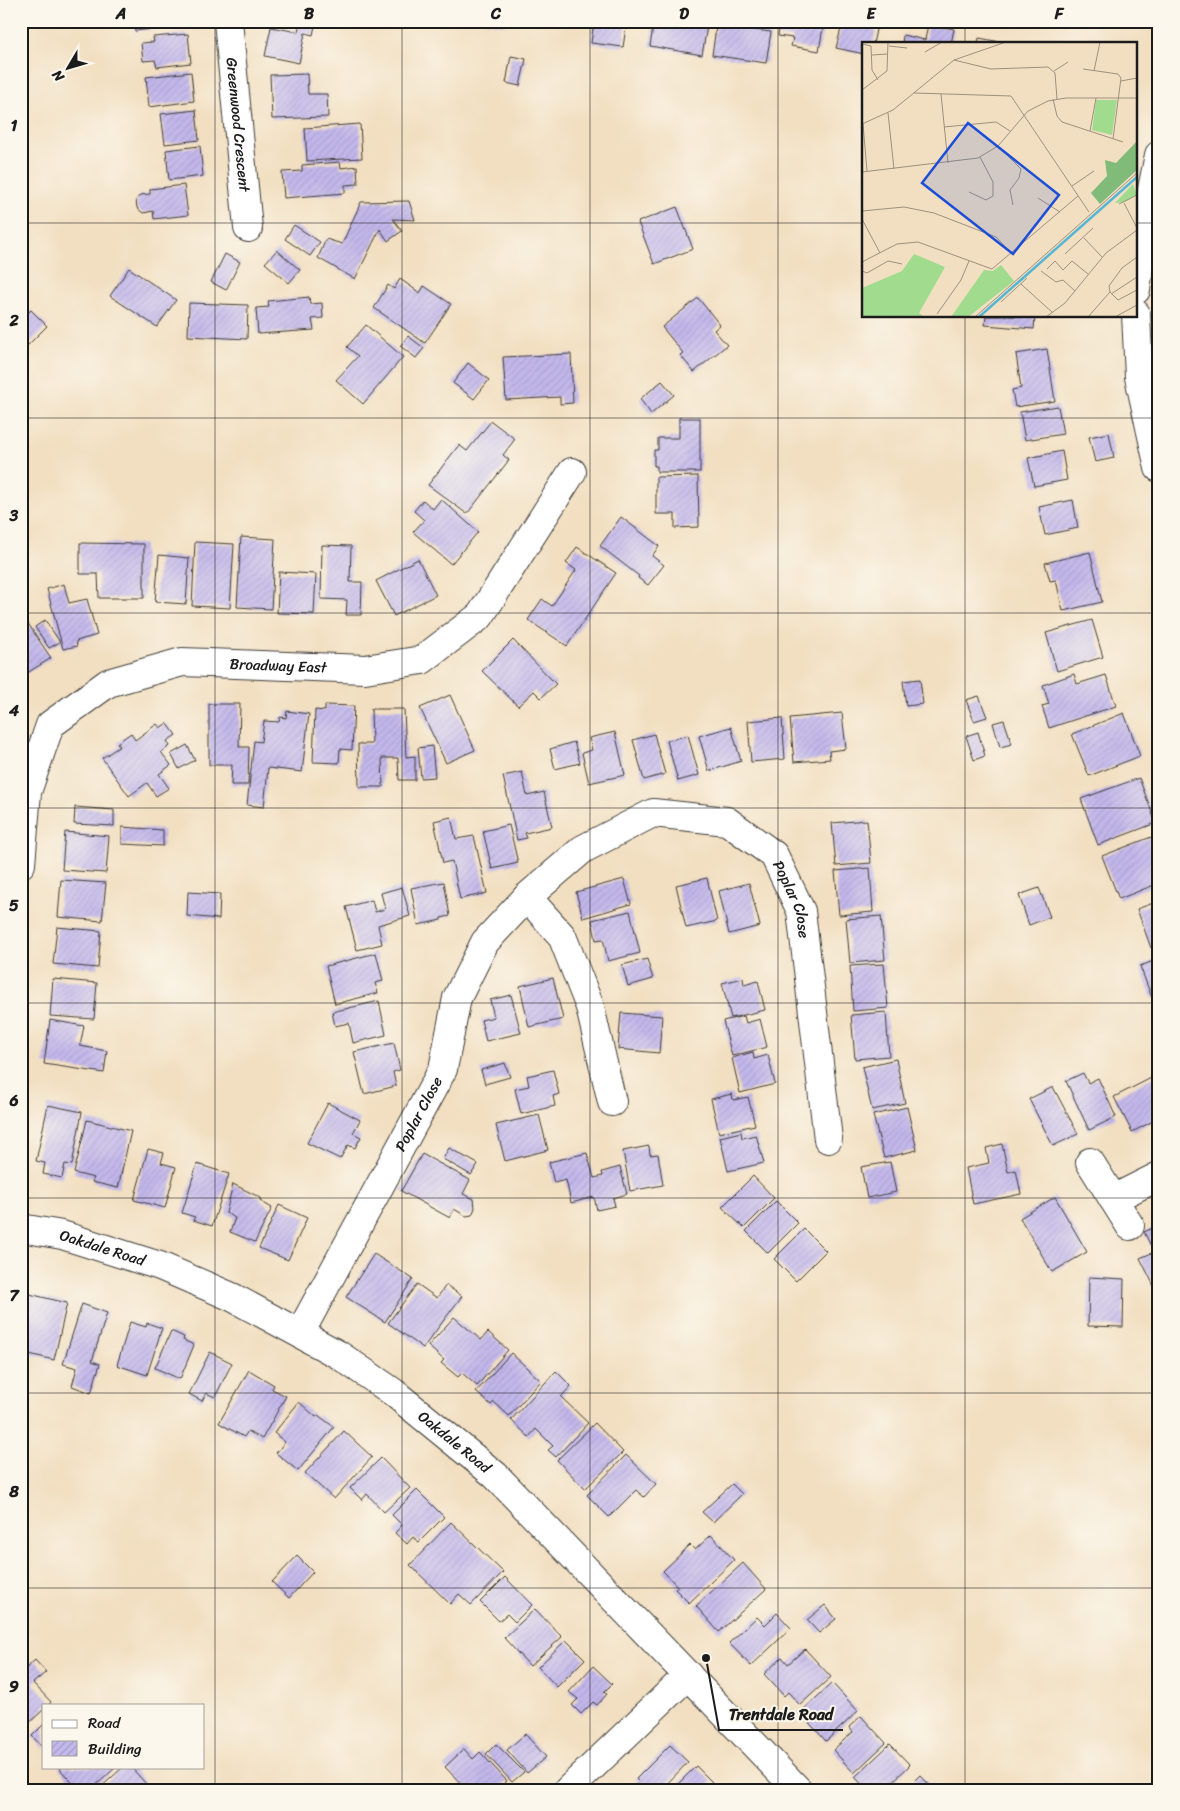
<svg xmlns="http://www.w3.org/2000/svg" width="1180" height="1811" font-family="Sriracha,sans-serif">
	<defs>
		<pattern id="building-hatch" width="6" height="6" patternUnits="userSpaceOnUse" patternTransform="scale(1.25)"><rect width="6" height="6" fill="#c3b8ec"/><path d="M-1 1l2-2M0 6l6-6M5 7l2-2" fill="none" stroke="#a79eca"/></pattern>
	</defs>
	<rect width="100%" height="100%" fill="#fbf7ec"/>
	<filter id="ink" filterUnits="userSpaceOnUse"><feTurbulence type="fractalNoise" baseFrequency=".02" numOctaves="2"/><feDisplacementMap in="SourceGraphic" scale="10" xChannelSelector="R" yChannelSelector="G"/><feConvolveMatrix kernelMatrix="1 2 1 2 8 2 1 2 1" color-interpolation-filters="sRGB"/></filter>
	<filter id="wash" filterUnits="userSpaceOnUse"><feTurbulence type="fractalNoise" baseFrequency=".0096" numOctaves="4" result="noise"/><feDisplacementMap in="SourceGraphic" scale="20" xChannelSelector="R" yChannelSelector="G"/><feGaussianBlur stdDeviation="1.12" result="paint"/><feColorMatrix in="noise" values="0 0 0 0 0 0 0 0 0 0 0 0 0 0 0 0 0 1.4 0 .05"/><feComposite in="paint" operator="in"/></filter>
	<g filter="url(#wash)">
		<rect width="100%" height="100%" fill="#f2dfc1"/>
		<g id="blocks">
			<path fill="url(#building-hatch)" d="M134 21H188L189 25 135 31Z
				M300 21H316L313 35 305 33 299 63 265 56 271 27 298 32Z
				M481 21H505L504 25Z
				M594 21H627L623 47 591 43Z
				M654 21H708L702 55 650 46Z
				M717 21H742L741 28 771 32 766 63 712 55Z
				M780 21H824L819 51 791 46 793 38 778 36Z
				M843 21H858L877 25 873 44H864V54L836 48Z
				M928 24 954 29 951 44H902L903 35 925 40Z
				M188 34 191 63 157 67 155 60 143 61 141 43 154 42 153 37Z
				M979 38 1006 43V44H978Z
				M511 56 526 59 520 86 506 83Z
				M191 72 194 101 149 107 146 77Z
				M307 74 308 94H327L328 117 272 119 270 75Z
				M196 110 199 140 165 144 161 114Z
				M360 124 362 158 307 161 305 128Z
				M200 146 203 176 169 180 166 150Z
				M340 162 341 168 357 166 358 184 345 185V193L284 198 282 172 302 171V165Z
				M184 185 188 215 154 219 153 211 143 213 137 208 136 200 140 195 150 194V189Z
				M409 201 415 220 393 219 402 231 388 241 380 229 355 279 318 258 326 239 342 244 361 202Z
				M677 207 693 249 654 264 638 222Z
				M294 225 320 242 310 256 285 239Z
				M277 250 300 270 289 283 265 263Z
				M225 254 240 262 226 290 211 282Z
				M129 268 176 300 157 327 110 296Z
				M400 279 420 293 424 286 451 304 425 343 374 308 388 285 394 289Z
				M309 297 310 304 322 303 323 318 312 319 314 330 258 334 256 308 269 307 268 301Z
				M698 298 720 325 714 330 727 345 694 372 680 355 683 353 662 327Z
				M189 303 248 305 247 339 188 336Z
				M31 310 47 326 21 352V319Z
				M986 316H1035L1034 329 985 325Z
				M366 325 403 357 363 404 336 380 358 356 347 347Z
				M408 336 424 348 416 358 400 346Z
				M1047 349 1055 401 1015 407 1012 390 1021 388 1016 354Z
				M571 354 573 403 560 404V397L506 400 503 357Z
				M468 363 489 380 474 399 453 383Z
				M662 381 674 395 651 414 640 399Z
				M1058 406 1063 434 1025 440 1020 412Z
				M679 418H700V472H657V466H654V450H658V438H679Z
				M491 421 515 439 503 455 509 460 467 514 428 485 459 445 467 451Z
				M1109 433 1114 458 1095 462 1089 437Z
				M1062 451 1067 480 1034 486 1028 458Z
				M698 476 699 527 675 528V514H656V477Z
				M441 499 478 532 451 564 413 532 424 520 414 511 423 500 433 509Z
				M1073 500 1078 528 1045 535 1039 507Z
				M621 517 659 546 652 556 664 565 648 585 638 578 639 576 600 546Z
				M241 537 275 539 271 609 237 607Z
				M195 542 234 544 230 608 192 606Z
				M80 543 144 544V598H99L98 574H80Z
				M322 545 351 546 350 582H362L361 615H346L347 600 321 599Z
				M577 547 616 573 567 646 528 620 542 599 552 606 576 570 566 563Z
				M1090 552 1102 602 1063 611 1056 580 1050 581 1045 563Z
				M159 555 189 558 186 604 155 602Z
				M418 559 436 595 394 616 376 581Z
				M279 572 316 574 314 614 277 613Z
				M64 584 69 603 87 599 97 635 76 641 77 646 63 649 47 589Z
				M21 613 51 658 21 677Z
				M45 620 60 642 49 648 35 627Z
				M1092 620 1103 657 1057 671 1046 633Z
				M513 640 556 684 541 698 534 691 518 706 482 671Z
				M1074 674 1077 684 1106 675 1116 706 1049 728 1042 706 1049 704 1043 685Z
				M920 679 923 704 906 706 903 681Z
				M450 695 475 750 446 763 420 708Z
				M979 696 987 717 974 721 966 700Z
				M209 704H240L239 747H249L248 785H231L232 765H209Z
				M325 705 354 706 352 750 340 749 339 763 313 762 315 710 325 711Z
				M371 709H404L406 757 415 756V780H399L398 758H382L383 787H359L358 744H372Z
				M287 711 309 714 302 772 268 768 264 807 247 805 254 741 261 742 264 721 279 722 280 717 286 718Z
				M842 713 846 749 829 751 830 759 794 762 790 718Z
				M1124 713 1140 756 1089 776 1072 734Z
				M782 718 785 759 751 762 748 721Z
				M1004 720 1012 744 1000 747 993 723Z
				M167 723 176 735 167 741 170 746 161 752 171 765 159 774 169 788 156 796 147 783 129 796 102 758 120 746 117 743 131 733 135 740 157 724 160 728Z
				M731 727 741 761 709 771 699 736Z
				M615 732 625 775 589 783 582 753 592 750 589 738Z
				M978 732 985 756 974 760 966 736Z
				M654 734 665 774 644 780 633 740Z
				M688 735 699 775 678 781 667 741Z
				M574 742 580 763 555 769 550 749Z
				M187 745 195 760 179 769 171 754Z
				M432 746 435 777 421 778 418 748Z
				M522 772 527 796 544 792 552 827 525 833 527 838 517 840 503 776Z
				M1139 778 1156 823 1098 845 1081 799Z
				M75 807 114 810V826L74 824Z
				M451 817 456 839 474 836 487 893 460 899 452 861 443 863 434 821Z
				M867 820 871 863 836 866 832 823Z
				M509 825 518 863 492 869 483 831Z
				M122 827 163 830V846L122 844Z
				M65 832 109 836 106 873 62 870Z
				M1159 834V883L1119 899 1102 856Z
				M870 868 873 912 839 915 835 871Z
				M707 878 717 921 686 928 676 885Z
				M624 879 631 904 583 918 576 892Z
				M61 880 106 883 102 921 58 917Z
				M444 882 450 916 441 918V920L418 925 411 888Z
				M749 883 760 926 729 934 719 891Z
				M402 887 410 916 378 925 382 944 357 950 346 907 372 900 375 912 385 909 381 893Z
				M1039 888 1050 917 1029 925 1019 895Z
				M188 892 220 894 219 919 187 916Z
				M1159 901V946L1151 948 1137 909Z
				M630 911 640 953 608 961 603 939 596 940 592 920Z
				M881 916 885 960 850 963 846 919Z
				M57 927 101 931 98 968 53 964Z
				M376 953 383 981 375 983 378 993 335 1004 326 966Z
				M647 959 653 979 628 986 622 965Z
				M1159 959V996L1152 998 1140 966Z
				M884 964 888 1008 853 1011 850 966Z
				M553 978 563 1019 529 1027 520 986Z
				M743 978 744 985 758 981 765 1010 731 1018 722 983Z
				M53 979 97 983 94 1019 50 1016Z
				M511 995 521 1033 486 1041 481 1020 494 1017 490 1000Z
				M379 1001 386 1035 353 1043 349 1023 335 1026 332 1012Z
				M886 1012 889 1056 855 1059 851 1015Z
				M621 1013 662 1016 659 1053 618 1049Z
				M744 1016 746 1023 760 1019 767 1047 732 1056 723 1021Z
				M50 1020 84 1026 80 1046 107 1051 104 1073 44 1064Z
				M394 1043 400 1070 393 1072 396 1086 364 1094 354 1052Z
				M753 1052 754 1059 768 1055 775 1084 740 1093 732 1058Z
				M896 1059 905 1103 872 1110 862 1067Z
				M505 1063 510 1077 485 1084 481 1070Z
				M553 1070 559 1094 553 1096 555 1106 521 1114 515 1089 529 1086 527 1076Z
				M1083 1073 1088 1083 1098 1078 1116 1117 1089 1130 1066 1081Z
				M1159 1074V1118L1132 1132 1114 1097Z
				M1053 1087 1078 1134 1053 1146 1029 1099Z
				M732 1094 733 1100 748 1097 755 1125 719 1133 711 1099Z
				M328 1103 360 1120 353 1133 361 1137 355 1148 348 1145 340 1159 307 1143Z
				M48 1105 82 1112 72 1165 65 1164 62 1178 43 1174 45 1163 36 1161Z
				M907 1107 917 1150 884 1158 873 1115Z
				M539 1115 548 1150 505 1161 496 1125Z
				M87 1120 131 1131 118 1188 92 1182 94 1178 74 1173Z
				M741 1132 742 1138 756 1135 764 1163 728 1171 720 1137Z
				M1002 1144 1008 1172 1016 1170 1021 1194 973 1204 966 1168 989 1163 986 1148Z
				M649 1146 650 1155 658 1154 663 1185 630 1191 623 1151Z
				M449 1148 478 1164 471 1175 443 1159Z
				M148 1149 164 1153 161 1163 176 1167 165 1208 134 1200Z
				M587 1153 594 1178 603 1176 602 1172 620 1167 627 1194 613 1198 615 1206 597 1210 594 1197 571 1203 566 1180 554 1183 549 1162Z
				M422 1154 470 1180 463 1194 474 1199 475 1208 472 1215 466 1216 454 1209 450 1218 401 1191Z
				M890 1162 896 1192 867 1198 861 1167Z
				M197 1164 229 1174 212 1226 193 1220 195 1217 182 1213Z
				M753 1176 774 1198 744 1228 722 1207Z
				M233 1184 261 1198 260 1201 272 1208 255 1242 230 1232 235 1218 226 1213Z
				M1055 1197 1087 1252 1052 1272 1020 1218Z
				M776 1201 798 1223 768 1253 746 1231Z
				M279 1205 307 1218 288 1260 259 1248Z
				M1157 1226 1159 1229V1296L1140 1258 1154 1252 1144 1232Z
				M804 1229 826 1251 796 1281 774 1259Z
				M374 1254 413 1279 385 1322 346 1297Z
				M1089 1277 1124 1279 1123 1327 1088 1326Z
				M417 1284 437 1298 446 1285 462 1296 423 1348 388 1323Z
				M21 1292 67 1303 54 1360 21 1352Z
				M82 1304 107 1313 92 1361 100 1364 91 1393 72 1386 77 1368 63 1364Z
				M454 1317 481 1340 488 1332 508 1350 477 1386 462 1373 458 1377 441 1363 444 1360 428 1346Z
				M130 1322 146 1327 147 1323 162 1328 147 1375 117 1365Z
				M171 1331 184 1337 183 1340 194 1345 180 1379 155 1368Z
				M210 1352 232 1363 215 1397 206 1393 202 1401 189 1394Z
				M511 1353 541 1381 509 1416 494 1402 491 1405 476 1392Z
				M249 1370 274 1385 272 1389 286 1396 262 1439 248 1431 244 1437 219 1423Z
				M556 1371 571 1386 561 1397 588 1423 556 1457 548 1450 553 1446 536 1429 529 1437 511 1420Z
				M299 1402 316 1417 318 1415 334 1427 298 1471 276 1453 285 1442 274 1433Z
				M595 1423 623 1452 585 1489 557 1460Z
				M344 1431 372 1457 334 1499 305 1473Z
				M626 1455 656 1484 644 1497 636 1490 609 1517 587 1495Z
				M381 1458 410 1488 384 1512 367 1494 362 1500 350 1488Z
				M732 1484 742 1494 713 1522 702 1512Z
				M417 1490 444 1517 419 1542 413 1537 407 1544 395 1533 402 1525 392 1515Z
				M451 1522 503 1572 471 1605 459 1594 450 1604 410 1565Z
				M711 1535 734 1560 689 1603 675 1589 678 1587 663 1571 690 1545 695 1550Z
				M297 1556 313 1572 289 1598 272 1582Z
				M743 1563 766 1589 719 1632 696 1606Z
				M505 1577 532 1605 515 1622 507 1614 499 1621 480 1602Z
				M825 1605 836 1619 819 1633 807 1620Z
				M535 1609 562 1637 530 1666 504 1638Z
				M777 1613 791 1628 751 1666 729 1643 757 1617 765 1625Z
				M566 1640 585 1659 557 1687 538 1667Z
				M805 1649 831 1677 800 1705 788 1692 784 1696 764 1674 782 1657 788 1664Z
				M35 1660 46 1672 33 1683 51 1702 49 1705H44V1709L24 1728 21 1725V1673Z
				M593 1666 612 1684 604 1692 607 1694 597 1705 593 1702 581 1714 572 1705 578 1699 569 1692Z
				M832 1683 858 1711 826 1741 800 1713Z
				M861 1716 886 1743 854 1773 833 1750 853 1732 849 1727Z
				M44 1724V1749L32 1736Z
				M525 1734 546 1757 527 1773 507 1750Z
				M496 1744 524 1772 512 1782 486 1754Z
				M890 1744 910 1765 884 1790H867L855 1777Z
				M670 1745 688 1762 661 1790H631L639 1782 636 1779Z
				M464 1749 473 1759 480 1752 507 1781 501 1786 504 1790H467L445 1767Z
				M696 1766 712 1782 709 1785 713 1790H672Z
				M58 1767H116L91 1790H79Z
				M123 1767H131L146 1784 140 1790H98Z
				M920 1775 934 1790H905Z"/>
		</g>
	</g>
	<g filter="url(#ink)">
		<use href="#blocks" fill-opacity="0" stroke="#3c3935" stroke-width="1"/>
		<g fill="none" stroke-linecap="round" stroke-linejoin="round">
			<g stroke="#3c3935" stroke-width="30">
				<g id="minor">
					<path id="s1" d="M228 21 248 228"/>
					<path d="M1136 290 1145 223 1159 155"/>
					<path d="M1136 314 1139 377 1159 468"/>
					<path id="s2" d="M21 864 27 792 50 725 108 683 182 662 365 669 422 660 480 616 572 472"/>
					<path d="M527 897 562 936 590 1007 612 1102"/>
					<path d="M1090 1162 1130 1226"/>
					<path d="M1113 1199 1159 1176"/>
					<path id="s3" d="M21 1228 62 1235 160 1266 232 1297 339 1355 393 1392 495 1475 798 1790"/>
					<path id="s4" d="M300 1333 443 1069 457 998 485 942 527 897 583 849 653 813 727 821 774 855 801 911 828 1139"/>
					<path d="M568 1790 688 1675"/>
				</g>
			</g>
			<use href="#minor" stroke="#fff" stroke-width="28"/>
		</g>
	</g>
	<path fill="none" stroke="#1c1c1c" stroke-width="1" stroke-opacity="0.55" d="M215 21V1790M402 21V1790M590 21V1790M778 21V1790M965 21V44M21 223H864M1136 223H1159M965 316V1790M21 418H1159M21 613H1159M21 808H1159M21 1003H1159M21 1198H1159M21 1393H1159M21 1588H1159"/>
	<g text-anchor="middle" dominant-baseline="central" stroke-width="4" stroke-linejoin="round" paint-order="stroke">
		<g font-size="15" fill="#1c1c1c" stroke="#fbf7ec">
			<text stroke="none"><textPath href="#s1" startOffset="104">Greenwood Crescent</textPath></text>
			<text stroke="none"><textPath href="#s2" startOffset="388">Broadway East</textPath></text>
			<text stroke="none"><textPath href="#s4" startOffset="830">Poplar Close</textPath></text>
			<text stroke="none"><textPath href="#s4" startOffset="249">Poplar Close</textPath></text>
			<text stroke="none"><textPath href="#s3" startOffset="84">Oakdale Road</textPath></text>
			<text stroke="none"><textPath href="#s3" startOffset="489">Oakdale Road</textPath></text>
		</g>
	</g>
	<g transform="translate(862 42)">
		<rect width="275" height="275" fill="#f2dfc1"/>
		<path d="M275 99V128L238 162 229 151 245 134 243 118 254 121Z" fill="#80bb79"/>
		<path d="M234 58H255L250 93 230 88ZM271 142 275 153 263 160 253 161ZM52 212 83 225 57 271 62 275H0V246L40 229ZM139 223 152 239 106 275H89L122 228 131 229Z" fill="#a0db8e"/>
		<path fill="none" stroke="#55b6d3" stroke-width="2.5" d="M117 275 275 135"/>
		<path fill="none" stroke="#9c917f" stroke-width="1" d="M0 2 9 4 10 28 16 38M27 4 45 6M63 10 80 0M10 13 26 12M92 18 129 27 186 25 193 31 195 57M221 27 256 32 259 36 251 97M192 29 206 20M232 29 238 0M259 39 275 36M0 48 25 29 26 0M52 51 149 54 227 170M79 52 86 121M191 57 195 74 200 80 261 100M26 71 32 127M0 82 31 68 92 18 144 0M1 82 5 129M82 85 134 80 148 89M228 89 234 56M136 104 159 127 157 136 148 148 151 163M0 130 116 116 136 104 166 69 186 59 204 56H275M210 144 232 129M107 150 124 158 131 154V140L118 115M176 156 198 170M262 161 275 186M257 162 275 153M0 169 42 165 72 171 134 195 150 212M0 177 18 211M222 196 240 215M203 212 231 186M275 215 260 226 247 244 248 250 256 258 275 248M0 220 35 202 56 200 130 227 216 154M185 227 193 219 201 228 210 219 226 232M0 229 5 231 26 219 40 222M179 229 194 240 201 238 213 249M159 242 191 271M249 252 275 235M139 260 165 236M75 272 99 238 107 219M113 275 275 131M184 275 203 261 244 211 275 188M226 275 248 250M253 275 275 263"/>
		<path fill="#1d4ed8" fill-opacity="0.15" stroke="#1d4ed8" stroke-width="2.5" d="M106 81 197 153 151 212 60 141Z"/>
		<rect width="275" height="275" fill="none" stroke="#1c1c1c" stroke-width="2.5"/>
	</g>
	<path fill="none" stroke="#1c1c1c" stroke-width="2" d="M706 1658L719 1730H843"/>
	<circle fill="#1c1c1c" stroke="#fbf7ec" stroke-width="2" cx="706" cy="1658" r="5"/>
	<g font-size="16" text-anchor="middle" font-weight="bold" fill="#1c1c1c" stroke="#fbf7ec" stroke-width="4" stroke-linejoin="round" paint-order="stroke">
		<text x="781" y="1720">Trentdale Road</text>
	</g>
	<rect width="1180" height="1811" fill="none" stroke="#fbf7ec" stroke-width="55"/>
	<rect x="42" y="1704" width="162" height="65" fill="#fbf7ec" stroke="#a29f99"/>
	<rect x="52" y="1720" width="25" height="8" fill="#ffffff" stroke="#a29f99"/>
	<text x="88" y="1728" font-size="15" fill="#1c1c1c">Road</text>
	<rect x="52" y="1741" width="25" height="15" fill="url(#building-hatch)" stroke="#a29f99"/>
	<text x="88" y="1754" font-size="15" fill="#1c1c1c">Building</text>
	<g transform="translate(68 68) rotate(232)" stroke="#fbf7ec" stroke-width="4" paint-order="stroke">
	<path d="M0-4L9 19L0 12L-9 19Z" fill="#1c1c1c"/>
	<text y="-8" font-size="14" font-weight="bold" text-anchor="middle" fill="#1c1c1c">N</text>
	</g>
	<rect x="28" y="28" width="1124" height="1756" fill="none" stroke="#1c1c1c" stroke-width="2"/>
	<g font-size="16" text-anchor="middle" font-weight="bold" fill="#1c1c1c">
		<text x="121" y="19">A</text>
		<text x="309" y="19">B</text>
		<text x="496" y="19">C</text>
		<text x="684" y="19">D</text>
		<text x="871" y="19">E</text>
		<text x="1059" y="19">F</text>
		<text x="14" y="131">1</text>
		<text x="14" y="326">2</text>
		<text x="14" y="521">3</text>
		<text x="14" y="716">4</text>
		<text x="14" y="911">5</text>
		<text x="14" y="1106">6</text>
		<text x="14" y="1301">7</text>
		<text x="14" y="1497">8</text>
		<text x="14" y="1692">9</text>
	</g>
</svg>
